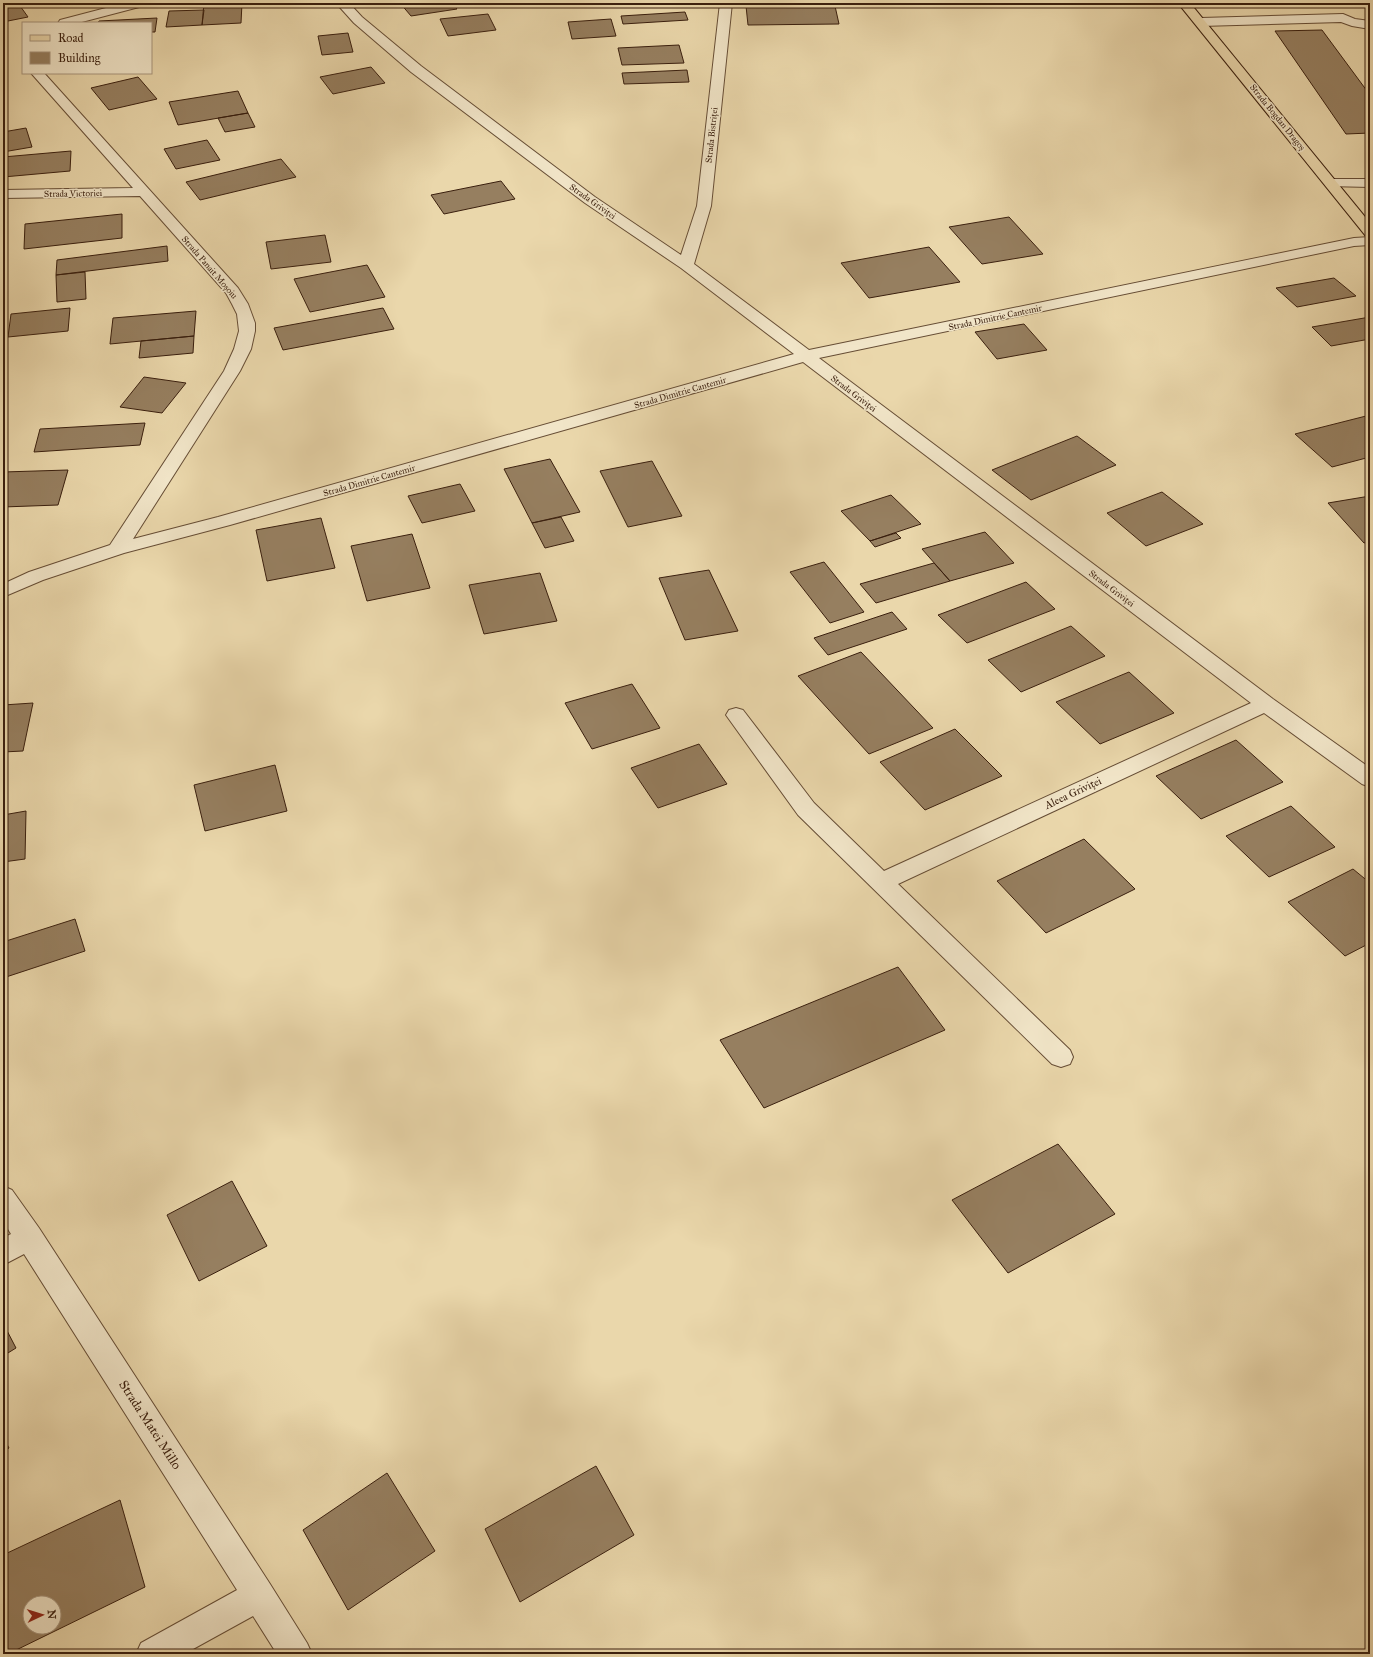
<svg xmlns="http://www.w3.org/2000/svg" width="1373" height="1657" font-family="'IM FELL Great Primer',serif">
	<rect width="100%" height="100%" fill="#ead7ab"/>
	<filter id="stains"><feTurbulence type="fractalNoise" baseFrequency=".005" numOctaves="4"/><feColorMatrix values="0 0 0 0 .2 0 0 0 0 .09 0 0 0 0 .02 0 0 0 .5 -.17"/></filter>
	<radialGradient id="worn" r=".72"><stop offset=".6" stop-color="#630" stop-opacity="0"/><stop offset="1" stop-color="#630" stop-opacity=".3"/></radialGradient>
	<path fill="#967f60" stroke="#3a1f0e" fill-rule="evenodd" d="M3 3H18L28 17 3 22Z
		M204 3H242L241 23 202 25Z
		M400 3H452L457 9 411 16Z
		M746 6H835L839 24 748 25Z
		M204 10 202 25 166 27 169 11Z
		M685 12 688 20 623 24 621 16Z
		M488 14 496 30 448 36 440 19Z
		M157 18 155 32H151V23H98L99 21Z
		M611 19 616 36 572 39 568 22Z
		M1322 30 1370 95V133L1346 134 1275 31Z
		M348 33 353 52 322 55 318 36Z
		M679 45 684 63 622 65 618 48Z
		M371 67 385 83 333 94 320 77Z
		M687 70 689 82 624 84 622 73Z
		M138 77 157 99 109 110 91 88Z
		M238 91 248 113 178 125 169 102Z
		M248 113 255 127 225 132 218 118Z
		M26 128 32 147 3 152V132Z
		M207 140 220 160 176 169 164 149Z
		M71 151 70 171 3 177V157Z
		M281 159 296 177 200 200 186 182Z
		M501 181 515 199 444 214 431 195Z
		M122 214V238L24 249 25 224Z
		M1009 217 1043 254 982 264 949 227Z
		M325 235 331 262 271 269 266 242Z
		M167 246 168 261 56 275 57 260Z
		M929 247 960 282 869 298 841 263Z
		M367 265 385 297 310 312 294 279Z
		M85 272 86 299 57 302 56 275Z
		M1334 278 1356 296 1297 307 1276 288Z
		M70 308 68 331 8 337 11 314Z
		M383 308 394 329 283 350 274 328Z
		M196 311 194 336 110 344 113 318Z
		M1370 317V339L1331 346 1312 327Z
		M1024 324 1047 350 997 359 975 332Z
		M194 336 193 353 139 358 141 341Z
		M144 377 186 383 162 413 120 407Z
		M1370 415V457L1332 467 1295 434Z
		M145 423 140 445 34 452 40 429Z
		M1077 436 1116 465 1031 500 992 470Z
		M550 459 580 512 532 523 504 469Z
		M652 461 682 516 628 527 600 471Z
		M68 470 58 505 3 507V472Z
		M460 484 475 511 422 523 408 496Z
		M1162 492 1203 524 1146 546 1107 513Z
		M891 495 921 524 870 541 841 511Z
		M1370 496V542L1364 543 1328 503Z
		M561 517 574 541 545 548 532 523Z
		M321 518 335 568 267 581 256 530Z
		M985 532 1014 563 950 581 922 549Z
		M896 533 901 538 875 547 870 541Z
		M412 534 430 588 367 601 351 546Z
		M824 562 864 612 830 623 790 572Z
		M934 563 950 581 876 603 860 584Z
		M709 570 738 631 685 640 659 578Z
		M540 573 557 621 484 634 469 585Z
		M1026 582 1055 609 967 643 938 615Z
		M892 612 907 629 828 655 814 638Z
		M1071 626 1105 656 1021 692 988 660Z
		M861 652 933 728 869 754 798 676Z
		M1129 672 1174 713 1100 744 1056 702Z
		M632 684 660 728 592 749 565 703Z
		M33 703 23 751 3 752V705Z
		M955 729 1002 776 925 810 880 762Z
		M1236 740 1283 782 1201 819 1156 776Z
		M699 744 727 784 658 808 631 768Z
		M275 765 287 811 205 831 194 785Z
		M1291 806 1335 847 1269 877 1226 836Z
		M26 811 25 859 3 862V815Z
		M1084 839 1135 889 1046 933 997 881Z
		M1353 869 1370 883V943L1345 956 1288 902Z
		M75 919 85 951 3 978V942Z
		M898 967 945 1030 764 1108 720 1040Z
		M1058 1144 1115 1214 1008 1273 952 1200Z
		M232 1181 267 1246 199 1281 167 1215Z
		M3 1323 16 1348 3 1356Z
		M3 1437 9 1448 3 1452Z
		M596 1466 634 1535 520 1602 485 1529Z
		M387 1473 435 1551 348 1610 303 1530Z
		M120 1500 145 1587 8 1654H3V1555ZM30 1603H54V1627H30Z"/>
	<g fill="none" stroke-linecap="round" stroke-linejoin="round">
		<g stroke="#664d35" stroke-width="2">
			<path id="minor" d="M125 3H145L143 6 78 23H58L60 20Z
				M336 3H349L362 17 421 66 595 197 681 255 697 206 720 3H732L711 206 694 264 809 350 1354 238 1370 237V245L1354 246 819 358 1273 699 1370 768V787L1362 784 1264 713 898 884 1070 1050 1073 1057 1070 1064 1061 1067 1052 1064 798 815 726 715 729 710 736 708 743 710 814 803 884 871 1251 703 803 362 230 525 124 553 43 580 3 597V584L29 572 110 545 224 371 234 349 239 331 237 314 232 304 226 293 140 196 3 198V190L133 188 31 73H44L238 288 248 304 255 323V331L251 349 240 371 133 539 218 517 794 354 681 268 585 203 411 72 354 23Z
				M1343 14 1355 19 1370 21V29L1352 26 1341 22 1201 26 1197 25 1195 22 1197 19 1201 18Z
				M1332 179H1370V187L1327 186 1325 183 1327 180Z
				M3 1186 12 1190 39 1228 270 1584 307 1643 312 1654H277L253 1616 184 1654H136L141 1643 237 1590 24 1254 3 1265V1238L11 1234 3 1221Z"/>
		</g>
		<g stroke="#3a1f0e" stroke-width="2">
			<path id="major" d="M1178 3H1190L1370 223V236L1365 235Z"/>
		</g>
		<use href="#minor" fill="#f1e5c8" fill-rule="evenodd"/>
		<use href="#major" fill="#ead7ab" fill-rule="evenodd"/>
	</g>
	<g text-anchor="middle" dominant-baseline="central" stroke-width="3" stroke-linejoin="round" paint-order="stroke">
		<g font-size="9" fill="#3a1f0e" stroke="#f1e5c8">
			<text transform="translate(1278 117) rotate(51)">Strada Bogdan Dragoș</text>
			<text transform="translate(711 135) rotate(-84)">Strada Bistriței</text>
			<text transform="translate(73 193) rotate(-1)">Strada Victoriei</text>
			<text transform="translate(593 201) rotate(35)">Strada Griviței</text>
			<text transform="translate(210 267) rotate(49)">Strada Panait Moșoiu</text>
			<text transform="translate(995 317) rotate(-12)">Strada Dimitrie Cantemir</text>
			<text transform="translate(680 392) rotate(-16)">Strada Dimitrie Cantemir</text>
			<text transform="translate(854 393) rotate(37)">Strada Griviței</text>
			<text transform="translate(369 480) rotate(-16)">Strada Dimitrie Cantemir</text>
			<text transform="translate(1112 588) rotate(37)">Strada Griviței</text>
		</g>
		<g font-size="11" fill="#3a1f0e" stroke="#f1e5c8">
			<text transform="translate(1073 793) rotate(-25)">Aleea Griviței</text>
		</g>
		<g font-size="13" fill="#3a1f0e" stroke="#f1e5c8">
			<text transform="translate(150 1425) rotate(57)">Strada Matei Millo</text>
		</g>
	</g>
	<rect width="1373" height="1657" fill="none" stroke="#ead7ab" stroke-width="16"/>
	<rect x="4" y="4" width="1365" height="1649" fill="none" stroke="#3a1f0e" stroke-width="2"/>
	<rect x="8" y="8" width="1357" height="1641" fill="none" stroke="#3a1f0e"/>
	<rect x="22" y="22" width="130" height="52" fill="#f1e5c8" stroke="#a8967e"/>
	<rect x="30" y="35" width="20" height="6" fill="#ead7ab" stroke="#a8967e"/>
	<text x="58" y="42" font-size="12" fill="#3a1f0e">Road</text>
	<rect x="30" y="52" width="20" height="12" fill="#967f60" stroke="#a8967e"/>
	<text x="58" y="62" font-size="12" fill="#3a1f0e">Building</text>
	<g transform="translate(42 1615) rotate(86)"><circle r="19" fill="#f1e5c8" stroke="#a8967e"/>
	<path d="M0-3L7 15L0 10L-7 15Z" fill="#8f2418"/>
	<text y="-6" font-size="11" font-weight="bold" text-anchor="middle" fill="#3a1f0e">N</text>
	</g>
	<rect width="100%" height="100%" filter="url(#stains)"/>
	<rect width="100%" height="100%" fill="url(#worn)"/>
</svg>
